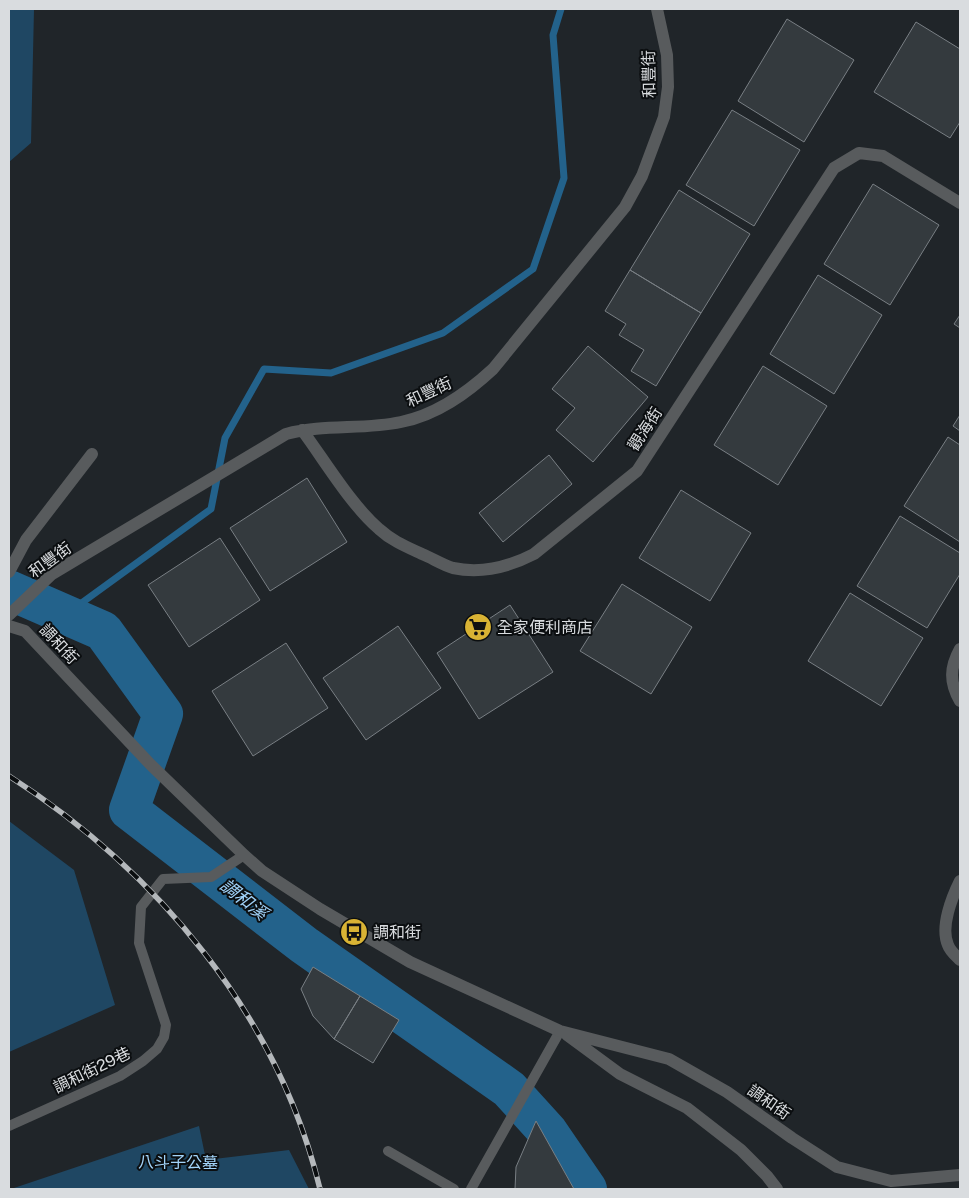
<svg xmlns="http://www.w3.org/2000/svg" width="969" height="1198" font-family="'Public Sans','Noto Sans TC',sans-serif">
	<rect width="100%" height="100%" fill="#202529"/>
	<path fill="#1f4763" d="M9 9H34L31 143 9 162Z
		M9 821 74 870 115 1005 9 1052Z
		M199 1126 206 1160 289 1150 309 1189H11Z"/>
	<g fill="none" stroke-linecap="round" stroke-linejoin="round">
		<path stroke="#23628b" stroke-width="7" d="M65 615 211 509 225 438 264 369 331 373 443 333 533 269 564 178 553 35 561 9"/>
		<path stroke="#23628b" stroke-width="40" d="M9 590 103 631 163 714 129 810 304 945 509 1089 548 1132 587 1189"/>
	</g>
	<path fill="#343a3e" stroke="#797f84" d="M787 19 854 60 804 142 738 101Z
		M916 22 960 49V122L950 138 874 92Z
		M732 110 800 150 754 226 686 185Z
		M873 184 939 225 890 305 824 264Z
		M679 190 750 234 701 313 630 270Z
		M630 270 701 313 656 386 631 371 644 350 619 335 626 324 605 311Z
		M818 275 882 315 834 394 770 354Z
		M960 315V328L954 324Z
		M588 346 648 397 593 462 556 430 575 408 552 389Z
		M763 366 827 406 778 485 714 445Z
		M960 415V431L953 426Z
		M948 437 960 445V542L904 506Z
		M549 455 572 484 503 542 479 513Z
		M307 478 347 542 270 591 230 528Z
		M681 490 751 533 710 601 639 558Z
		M900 516 960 553V574L927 628 857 586Z
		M220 538 260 600 189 647 148 585Z
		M622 584 692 627 651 694 580 651Z
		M850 593 923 638 881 706 808 661Z
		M510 605 553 672 479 719 437 653Z
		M398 626 441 688 366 740 323 678Z
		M286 643 328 708 253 756 212 691Z
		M313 967 360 996 334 1039 313 1016 301 989Z
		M360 996 399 1020 373 1063 334 1039Z
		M536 1121 574 1189H515L516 1167Z"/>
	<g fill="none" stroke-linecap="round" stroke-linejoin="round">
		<path stroke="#585b5d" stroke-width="10" d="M9 1126 120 1076 143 1061 157 1049 164 1037 166 1025 139 943 141 907 163 879 211 877 244 855
			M388 1151 454 1189
			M471 1189 560 1031"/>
		<path stroke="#585b5d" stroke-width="12" d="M302 430C325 461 351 505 379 529 392 541 407 547 422 554 432 558 443 565 453 568 482 574 509 567 534 554L637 471 834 168 859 153 883 156 960 203
			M9 572 26 540 92 454
			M9 615 52 574 286 434C323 424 364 430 401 422 437 415 467 393 493 369L625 207 642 176 664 117 668 87 667 55 657 9
			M9 626 25 631 151 765 244 855 262 871 320 909 410 962 560 1031 669 1059 727 1092 792 1138 837 1167 891 1181 960 1175
			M960 649C950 667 949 682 960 701
			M960 881C952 897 940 927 948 945 950 951 956 956 960 960
			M567 1035 620 1074 687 1108 741 1150 767 1176 777 1189"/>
		<g stroke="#b4b8bb" stroke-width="5.5">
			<path id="rail" d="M9 776C157 871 278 1015 320 1189"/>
		</g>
		<use href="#rail" stroke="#0b0e10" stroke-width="4" stroke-dasharray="11" stroke-linecap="butt"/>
	</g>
	<defs>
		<g id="supermarket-disc" transform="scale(1.4375)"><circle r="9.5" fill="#d9b334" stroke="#0b0e10"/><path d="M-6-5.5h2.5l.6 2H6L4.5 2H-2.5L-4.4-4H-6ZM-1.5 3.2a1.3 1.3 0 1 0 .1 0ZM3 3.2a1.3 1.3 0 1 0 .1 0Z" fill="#111"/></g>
		<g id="bus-disc" transform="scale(1.4375)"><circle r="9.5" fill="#d9b334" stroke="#0b0e10"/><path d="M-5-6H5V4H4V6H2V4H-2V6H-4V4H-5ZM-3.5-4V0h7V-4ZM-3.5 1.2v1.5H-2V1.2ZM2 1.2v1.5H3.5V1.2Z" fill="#111"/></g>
	</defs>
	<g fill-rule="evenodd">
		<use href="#supermarket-disc" x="478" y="627"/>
		<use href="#bus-disc" x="354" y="932"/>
	</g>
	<g text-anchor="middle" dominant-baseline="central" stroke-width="4" stroke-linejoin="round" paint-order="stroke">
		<g font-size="16" fill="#d9dcdf" stroke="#0b0e10">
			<text transform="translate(649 74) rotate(-91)">和豐街</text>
			<text transform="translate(429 392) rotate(-25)">和豐街</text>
			<text transform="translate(645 429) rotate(-57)">觀海街</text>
			<text transform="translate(50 560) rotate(-36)">和豐街</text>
			<text transform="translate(59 644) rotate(47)">調和街</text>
			<text transform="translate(92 1070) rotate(-26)">調和街29巷</text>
			<text transform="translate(769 1102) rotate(35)">調和街</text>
		</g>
		<g font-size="16" fill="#d9dcdf" stroke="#0b0e10" text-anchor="start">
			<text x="497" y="627">全家便利商店</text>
			<text x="373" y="932">調和街</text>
		</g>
		<g font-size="16" fill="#a2d3f9" stroke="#0b0e10">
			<text x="178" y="1162">八斗子公墓</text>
		</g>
		<g font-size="18" font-style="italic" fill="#9fd0f6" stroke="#0b0e10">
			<text transform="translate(244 899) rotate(38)">調和溪</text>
		</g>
	</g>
	<rect width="969" height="1198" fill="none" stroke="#d9dcdf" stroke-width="20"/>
</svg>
